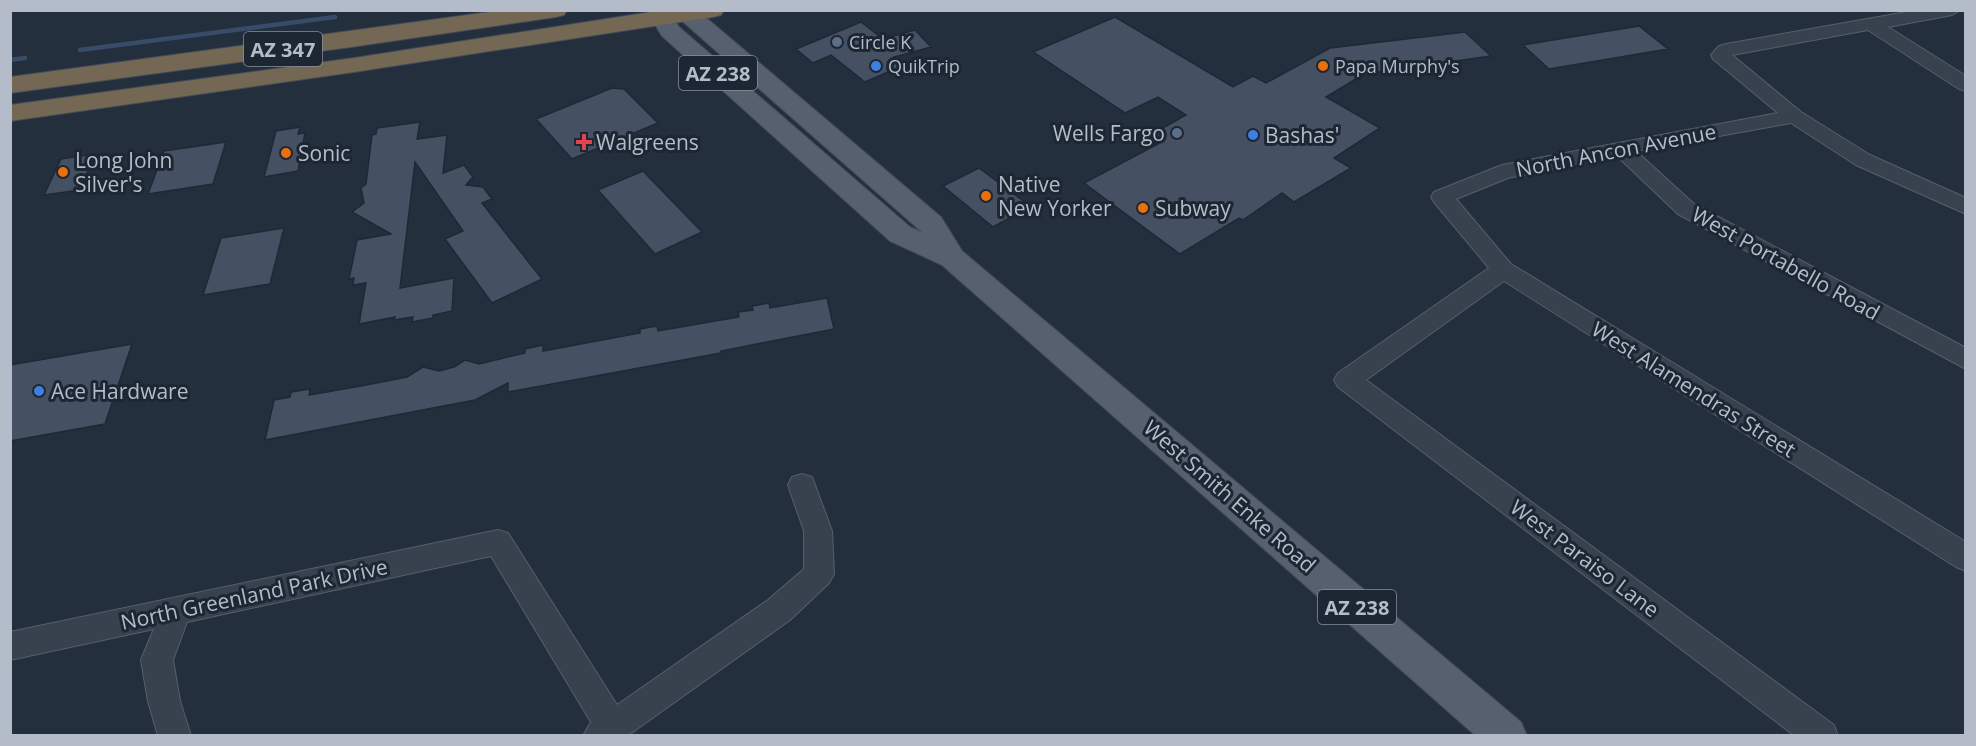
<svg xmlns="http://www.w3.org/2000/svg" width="1976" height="746" font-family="'Open Sans',sans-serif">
	<rect width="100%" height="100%" fill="#242f3e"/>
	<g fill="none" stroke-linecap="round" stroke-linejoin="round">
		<path stroke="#394c67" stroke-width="4.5" d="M80 50 335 17
			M10 60 25 58"/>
	</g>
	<path fill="#455162" stroke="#1f2835" stroke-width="1.5" d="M1115 17 1233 87 1253 76 1266 83 1330 48 1465 32 1491 56 1364 74 1326 97 1380 128 1334 158 1351 168 1294 202 1282 193 1243 220 1239 218 1180 254 1084 183 1158 144 1147 137 1186 115 1158 97 1125 113 1033 52Z
		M861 22 883 39 915 30 931 47 894 57 904 65 865 82 831 55 813 63 796 49Z
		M1639 26 1668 49 1549 69 1523 45Z
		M612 88 624 89 658 123 572 159 536 119Z
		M420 122 417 139 447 135 443 173 464 165 473 177 466 185 483 187 492 199 482 203 542 279 492 303 445 239 463 231 415 162 400 288 454 278 452 311 433 315V318L412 322 413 317 394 320 395 317 359 324 366 283 353 285 354 278 349 279 357 240 391 234 352 212 364 203 361 188 366 184 372 135 376 134 377 128Z
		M300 127 298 134 305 133 298 171 264 177 276 131Z
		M226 142 213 184 148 194 164 151Z
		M95 154 80 190 44 195 61 159Z
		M979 168 1030 206 993 227 943 186Z
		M643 171 702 232 655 254 598 190Z
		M284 228 270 284 203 295 221 238Z
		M827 298 834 329 721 351V353L508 392V383L475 400 265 440 274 400 290 397 291 392 310 389 309 395 361 386 407 377 423 367 439 371 454 367 465 360 479 364 525 353V349L543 345V351L640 333V329L657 326 658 331 739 317 738 312 753 310 752 306 769 303 770 308Z
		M132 344 105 424 10 441V365Z"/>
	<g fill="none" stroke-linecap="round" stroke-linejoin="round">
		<g stroke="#565f6c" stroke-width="2">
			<path id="minor" d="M1918 10H1961L1952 15 1888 27 1966 76V91L1959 89 1868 30 1732 55 1801 112 1870 155 1966 198V214L1856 165 1791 123 1636 151 1694 204 1966 348V369L1678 214 1616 155 1508 178 1456 199 1511 264 1966 542V571L1956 567 1504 281 1366 380 1834 725 1838 736H1795L1338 387 1334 380 1338 373 1489 268 1434 202 1431 197 1434 192 1502 165 1778 113 1713 59 1711 55 1719 46 1726 44Z
				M802 474 812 477 832 531 834 574 829 583 790 620 627 736H583L591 722 491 556 187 622 173 660 180 701 191 736H158L148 701 141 660 154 629 10 660V632L498 530 508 533 617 705 768 600 804 569V531L788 485 792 477Z"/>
		</g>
		<g stroke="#414a57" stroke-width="2">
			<path id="major" d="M646 10H697L941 217 962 251 1521 722 1527 736H1476L942 265 890 241 662 36ZM671 15 681 20 923 233 910 227 679 27Z"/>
		</g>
		<g stroke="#434c59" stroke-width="2">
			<path id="highway" d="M504 10H567L564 15 556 17 351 47 10 93V77Z
				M664 10H724L721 15 713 17 354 72 10 121V105L354 58Z"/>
		</g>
		<use href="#minor" fill="#38414e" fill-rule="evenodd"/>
		<use href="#major" fill="#56606e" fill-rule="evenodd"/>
		<use href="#highway" fill="#746855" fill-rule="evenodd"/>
	</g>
	<g fill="#5c6f8a" stroke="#1d2633" stroke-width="2">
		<circle cx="837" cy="42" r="6"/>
		<circle cx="1177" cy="133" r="6"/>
	</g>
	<g fill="#3f7fe0" stroke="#1d2633" stroke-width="2">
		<circle cx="876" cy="66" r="6"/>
		<circle cx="1253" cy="135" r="6"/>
		<circle cx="39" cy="391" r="6"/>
	</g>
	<g fill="#e8710a" stroke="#1d2633" stroke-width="2">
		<circle cx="1323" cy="66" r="6"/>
		<circle cx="286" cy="153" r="6"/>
		<circle cx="63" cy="172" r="6"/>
		<circle cx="986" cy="196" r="6"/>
		<circle cx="1143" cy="208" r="6"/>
	</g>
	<path fill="#e0444e" stroke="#1d2633" stroke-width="2" d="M581 133h6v6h6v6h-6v6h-6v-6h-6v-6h6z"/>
	<g text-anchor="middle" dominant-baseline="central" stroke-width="6" stroke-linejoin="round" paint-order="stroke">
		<g font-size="18" fill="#b4bcc9" stroke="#1d2633" text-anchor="start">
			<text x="849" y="42">Circle K</text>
			<text x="888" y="66">QuikTrip</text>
			<text x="1335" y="66">Papa Murphy's</text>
		</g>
		<g fill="#1d2633" stroke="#878f9c" stroke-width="1.5">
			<rect x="244" y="32" width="78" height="34" rx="4.5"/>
			<rect x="679" y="56" width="78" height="34" rx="4.5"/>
			<rect x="1318" y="590" width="78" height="34" rx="4.5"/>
		</g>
		<g font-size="20" font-weight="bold" fill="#b4bcc9">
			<text x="283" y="49">AZ 347</text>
			<text x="718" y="73">AZ 238</text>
			<text x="1357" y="607">AZ 238</text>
		</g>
		<g font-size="21" fill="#b4bcc9" stroke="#1d2633" text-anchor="start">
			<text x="1165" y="133" text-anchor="end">Wells Fargo</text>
			<text x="1265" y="135">Bashas'</text>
			<text x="596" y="142">Walgreens</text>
			<text x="298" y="153">Sonic</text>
			<text x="75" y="160">Long John<tspan x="75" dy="24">Silver's</tspan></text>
			<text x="998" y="184">Native<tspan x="998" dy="24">New Yorker</tspan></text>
			<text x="1155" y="208">Subway</text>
			<text x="51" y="391">Ace Hardware</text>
		</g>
		<g font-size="21" fill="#b4bcc9" stroke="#1d2633">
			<text transform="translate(1616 150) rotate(-11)">North Ancon Avenue</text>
			<text transform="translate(1786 263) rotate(29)">West Portabello Road</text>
			<text transform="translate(1694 389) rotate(32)">West Alamendras Street</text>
			<text transform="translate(1230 496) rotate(41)">West Smith Enke Road</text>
			<text transform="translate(1585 558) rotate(37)">West Paraiso Lane</text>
			<text transform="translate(254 594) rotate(-12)">North Greenland Park Drive</text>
		</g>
	</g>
	<rect width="1976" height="746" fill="none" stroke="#b4bcc9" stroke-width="24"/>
</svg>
